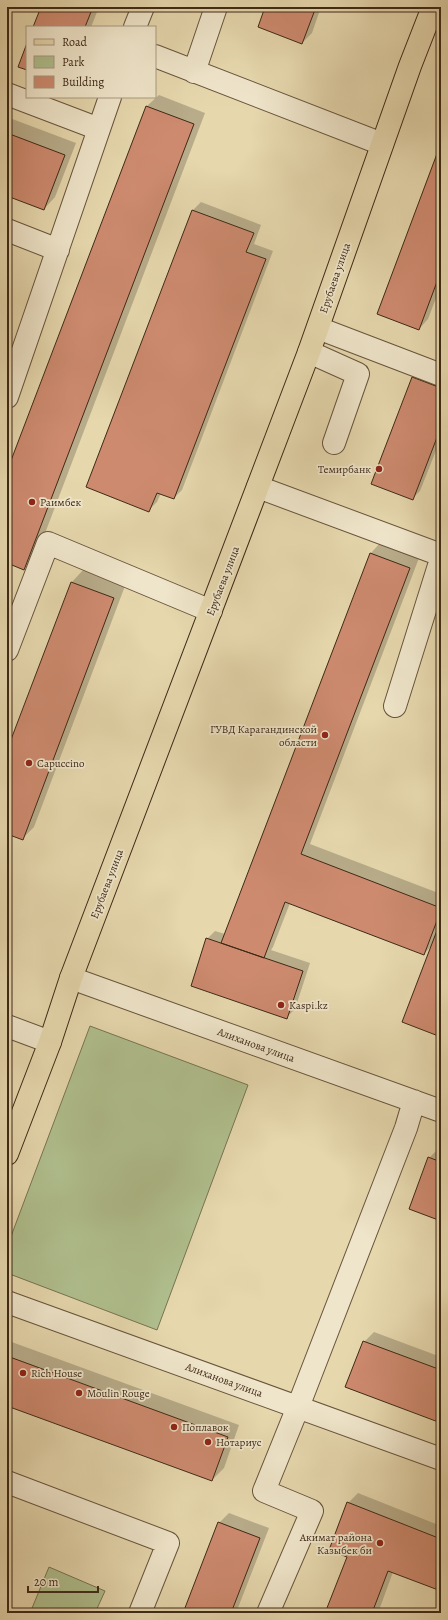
<svg xmlns="http://www.w3.org/2000/svg" width="448" height="1620" font-family="Alegreya,serif">
	<rect width="100%" height="100%" fill="#e6d7ad"/>
	<filter id="stains"><feTurbulence type="fractalNoise" baseFrequency=".005" numOctaves="4"/><feColorMatrix values="0 0 0 0 .2 0 0 0 0 .09 0 0 0 0 .02 0 0 0 .5 -.17"/></filter>
	<radialGradient id="worn" r=".72"><stop offset=".6" stop-color="#630" stop-opacity="0"/><stop offset="1" stop-color="#630" stop-opacity=".3"/></radialGradient>
	<path fill="#b0bf8e" stroke="#777452" d="M90 1026 248 1085 157 1330 7 1273V1247Z
		M49 1567 105 1591 95 1613H30Z"/>
	<path fill="#0003" d="M42 7H99L91 27H34Z
		M266 7H321L312 33 302 43Z
		M159 95 205 113 36 557 24 569 7 562V474L147 106Z
		M7 117 76 143 55 197 44 209 9 195 7 199Z
		M441 146V285L428 319 419 329Z
		M201 202 261 225 254 244 273 251 182 490 174 498 161 493 157 502 149 510 88 487 193 210Z
		M441 343V354L437 353Z
		M421 370 441 377V438L420 491 412 499 413 378Z
		M380 543 419 558 310 844 441 894V1036L432 945 424 954 290 903 273 947 271 950 310 963 295 1009 287 1017 207 939 215 931 225 934 371 553Z
		M83 570 125 586 34 827 22 839 7 833V752L72 582Z
		M439 1148 441 1149V1220L429 1158Z
		M374 1332 441 1357V1422L364 1342Z
		M9 1341 239 1425 224 1468 212 1480 7 1404V1343Z
		M358 1493 441 1526V1590L393 1572 378 1613H326L348 1556V1503Z
		M229 1513 269 1528 236 1613H184L219 1523Z"/>
	<path fill="#cd8a6f" stroke="#3e2917" d="M41 7H93L85 27H33Z
		M265 7H316L302 44 258 27Z
		M27 43V70L18 67Z
		M146 106 194 124 24 570 7 563V471Z
		M7 133 65 155 44 210 7 196Z
		M441 143V271L419 330 377 314Z
		M192 210 254 233 246 252 266 259 174 499 157 493 149 512 86 487Z
		M412 377 441 388V427L413 500 371 484Z
		M370 553 410 568 301 854 441 908V910L424 955 285 902 264 958 221 943Z
		M71 582 114 598 23 840 7 834V750Z
		M441 920V1037L402 1022Z
		M206 938 303 971 287 1019 191 986Z
		M428 1157 441 1162V1221L409 1209Z
		M363 1341 441 1370V1423L345 1387Z
		M7 1356 228 1437 212 1481 7 1406Z
		M347 1502 441 1539V1591L388 1571 372 1613H325L347 1557 329 1550Z
		M218 1522 260 1538 231 1613H183Z"/>
	<g fill="none" stroke-linecap="round" stroke-linejoin="round">
		<g stroke="#68543c" stroke-width="24">
			<path id="minor" d="M135 27 143 7
				M155 56 382 144
				M194 72 216 7
				M7 94 99 129
				M7 230 58 250
				M318 328 441 375
				M309 352 358 374 334 443
				M7 397 110 97
				M258 487 441 555
				M7 650 48 543 211 611
				M395 706 441 559
				M71 978 441 1111
				M7 1026 50 1042
				M7 1302 441 1459
				M7 1482 168 1543 140 1613
				M268 1613 312 1511 264 1491 298 1407 406 1128 414 1101"/>
		</g>
		<g stroke="#3e2917" stroke-width="24">
			<path id="major" d="M7 1154 50 1042 71 978 309 352 410 66 433 7"/>
		</g>
		<use href="#minor" stroke="#efe5ca" stroke-width="22"/>
		<use href="#major" stroke="#e6d7ad" stroke-width="22"/>
	</g>
	<g fill="#8f2418" stroke="#efe5ca" stroke-width="1.5">
		<circle cx="379" cy="469" r="4"/>
		<circle cx="32" cy="502" r="4"/>
		<circle cx="325" cy="735" r="4"/>
		<circle cx="29" cy="763" r="4"/>
		<circle cx="281" cy="1005" r="4"/>
		<circle cx="23" cy="1373" r="4"/>
		<circle cx="79" cy="1393" r="4"/>
		<circle cx="174" cy="1427" r="4"/>
		<circle cx="208" cy="1442" r="4"/>
		<circle cx="380" cy="1543" r="4"/>
	</g>
	<g text-anchor="middle" dominant-baseline="central" stroke-width="3.5" stroke-linejoin="round" paint-order="stroke">
		<g font-size="11" fill="#3e2917" stroke="#efe5ca">
			<text transform="translate(335 278) rotate(-71)">Ерубаева улица</text>
			<text transform="translate(223 581) rotate(-69)">Ерубаева улица</text>
			<text transform="translate(107 884) rotate(-69)">Ерубаева улица</text>
			<text transform="translate(256 1045) rotate(20)">Алиханова улица</text>
			<text transform="translate(224 1380) rotate(20)">Алиханова улица</text>
		</g>
		<g font-size="11" fill="#3e2917" stroke="#efe5ca" text-anchor="start">
			<text x="371" y="469" text-anchor="end">Темирбанк</text>
			<text x="40" y="502">Раимбек</text>
			<text x="317" y="729" text-anchor="end">ГУВД Карагандинской<tspan x="317" dy="13">области</tspan></text>
			<text x="37" y="763">Capuccino</text>
			<text x="289" y="1005">Kaspi.kz</text>
			<text x="31" y="1373">Rich House</text>
			<text x="87" y="1393">Moulin Rouge</text>
			<text x="182" y="1427">Поплавок</text>
			<text x="216" y="1442">Нотариус</text>
			<text x="372" y="1537" text-anchor="end">Акимат района<tspan x="372" dy="13">Казыбек би</tspan></text>
		</g>
	</g>
	<rect width="448" height="1620" fill="none" stroke="#e6d7ad" stroke-width="24"/>
	<rect x="8" y="8" width="432" height="1604" fill="none" stroke="#3e2917" stroke-width="2"/>
	<rect x="12" y="12" width="424" height="1596" fill="none" stroke="#3e2917"/>
	<rect x="26" y="26" width="130" height="72" fill="#efe5ca" stroke="#a89a82"/>
	<rect x="34" y="39" width="20" height="6" fill="#e6d7ad" stroke="#a89a82"/>
	<text x="62" y="46" font-size="12" fill="#3e2917">Road</text>
	<rect x="34" y="56" width="20" height="12" fill="#b0bf8e" stroke="#a89a82"/>
	<text x="62" y="66" font-size="12" fill="#3e2917">Park</text>
	<rect x="34" y="76" width="20" height="12" fill="#cd8a6f" stroke="#a89a82"/>
	<text x="62" y="86" font-size="12" fill="#3e2917">Building</text>
	<path d="M28 1586v6h70v-6" fill="none" stroke="#3e2917" stroke-width="2"/>
	<text x="34" y="1586" font-size="12" fill="#3e2917" stroke="#efe5ca" stroke-width="3" paint-order="stroke">20 m</text>
	<rect width="100%" height="100%" filter="url(#stains)"/>
	<rect width="100%" height="100%" fill="url(#worn)"/>
</svg>
